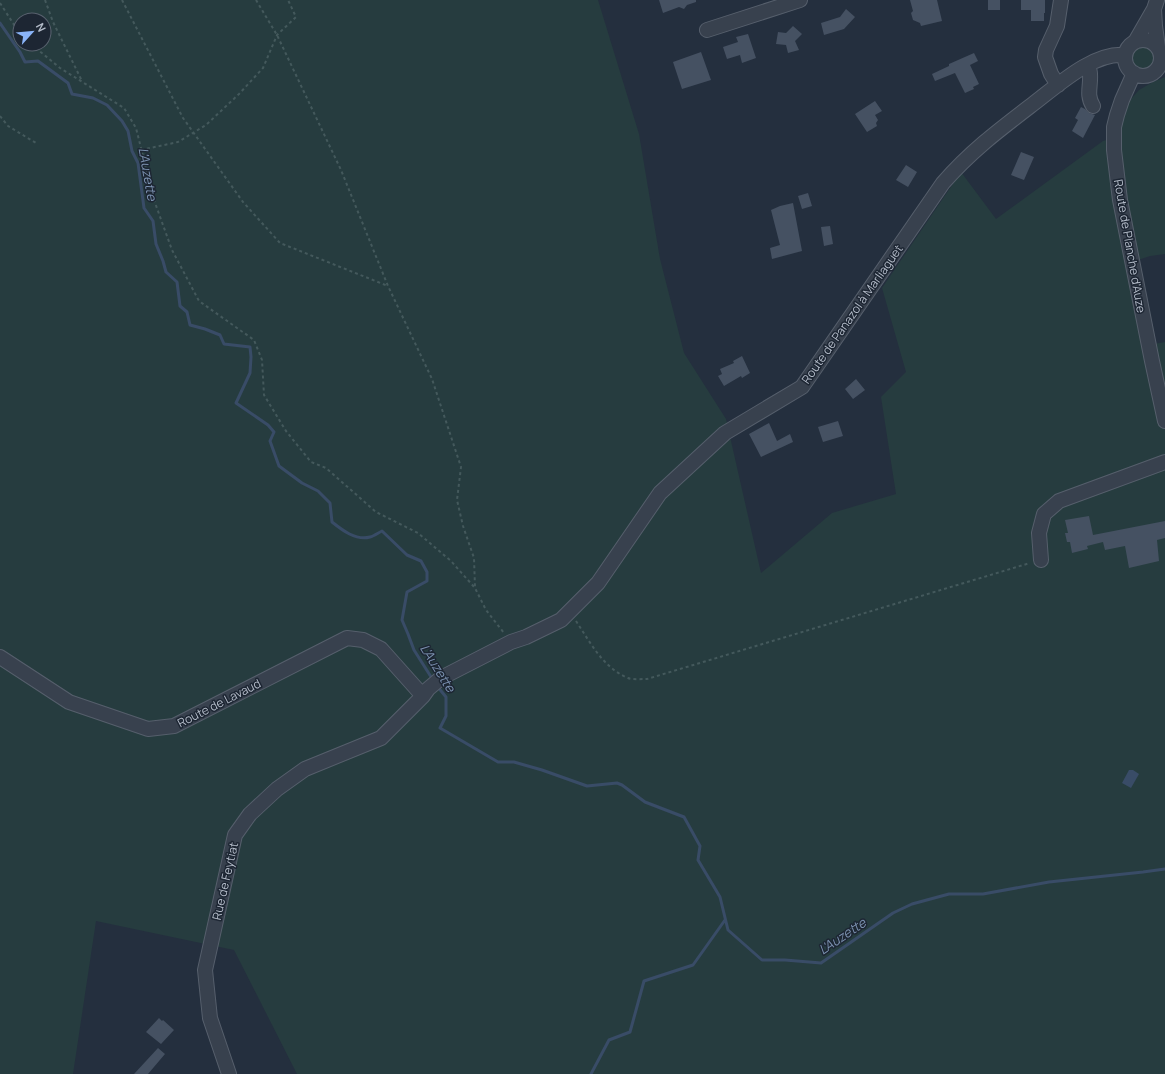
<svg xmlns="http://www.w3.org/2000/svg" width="1165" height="1074" font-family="Manrope,sans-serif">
	<rect width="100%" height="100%" fill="#242f3e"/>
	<path fill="#263c3f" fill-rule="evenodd" d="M0 0H598L639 134 660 259 684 353 726 419 761 573 832 513 896 494 881 397 906 372 882 288 961 172 996 219 1103 141 1118 137 1124 107 1139 90 1153 82 1165 77V254L1150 256 1138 260 1154 344 1165 342V1074H297L234 950 96 921 73 1074H0ZM20 20H44V44H20Z
		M1130 57a12 12 0 1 1 24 0a12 12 0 1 1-24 0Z"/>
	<path fill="#394c67" d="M1129 770H1133L1139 774 1131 788 1122 783Z"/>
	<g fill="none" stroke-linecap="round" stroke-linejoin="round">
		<path stroke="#394c67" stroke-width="3" d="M0 23 20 52 25 62 38 61 68 83 72 94 93 98 107 105 122 121 128 131 132 151 138 163 144 208 153 221 156 244 163 261 166 272 177 282 180 306 187 312 190 325 205 329 220 335 224 344 250 347 251 357 250 373 236 403 268 425 274 432 270 441 279 466 302 483 318 491 330 503 332 522C342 530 356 541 370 537 374 536 378 533 382 531L407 555 421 561 427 572V581L407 592 402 620 408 634 414 650 433 680
			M437 686 446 697V716L440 728 498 762H514L542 770 587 786 617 783 622 785 645 802 684 817 700 846 698 860 720 897 728 930 762 960H785L821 963 893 913 912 904 949 894H983L1049 882 1143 872 1165 869
			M591 1074 609 1040 630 1032 644 981 693 965 725 920"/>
	</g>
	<path fill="#455162" d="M659 0H696V2L687 5 684 9 679 7 663 13Z
		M910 0H937L942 21 921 26 920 23 913 20 911 13 913 11Z
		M988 0H1000V10H988Z
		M1021 0H1045V13H1044V21H1031V10H1021Z
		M846 9 855 17 844 29 824 35 821 23 840 17Z
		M793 26 802 34 795 41 799 50 788 53 786 45 776 44 778 32 786 33Z
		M748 34 756 58 742 63 740 55 727 59 723 47 738 42 736 37Z
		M701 52 711 80 682 89 673 62Z
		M974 53 978 61 970 65 979 84 973 87 974 89 965 93 955 73 935 81 932 74 949 66V64Z
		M875 101 882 111 875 115 878 120 876 123 877 126 867 132 855 114Z
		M1081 107 1085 109 1089 113 1095 115 1083 138 1072 131 1078 120 1075 118Z
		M1021 152 1034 157 1024 180 1011 175Z
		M906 165 917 172 908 187 896 180Z
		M808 193 812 206 802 209 798 196Z
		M793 203 802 251 772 259 770 248 780 245 771 210 780 206Z
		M830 226 833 244 824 246 821 227Z
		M742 356 750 373 742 378 741 376 724 386 718 376 722 374 720 369 734 363 733 361Z
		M856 379 865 390 853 399 845 389Z
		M838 421 843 436 823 442 818 427Z
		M769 423 777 441 790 434 793 442 761 457 749 434Z
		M1089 516 1093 535 1165 521V538L1157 540 1159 561 1129 568 1125 546 1105 550 1103 542 1087 546 1088 549 1072 553 1070 542H1067L1065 533H1068L1065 520Z
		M159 1018 162 1021 163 1020 174 1030 161 1044 146 1032Z
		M158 1048 165 1054 148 1074H134Z"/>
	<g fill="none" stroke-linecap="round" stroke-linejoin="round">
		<g stroke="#565f6c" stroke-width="16">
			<path id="minor" d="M1154 9 1155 26 1158 47
				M707 30 800 0
				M1125 58a18 18 0 1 1 36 0a18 18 0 1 1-36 0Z
				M1135 42 1154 9 1157 0
				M1088 65C1089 68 1090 71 1090 74 1091 86 1086 95 1093 106
				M1134 73 1122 100 1117 115 1114 127V150L1120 200 1152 361 1165 421
				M1058 85 1051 74 1045 57 1046 50 1057 26 1061 0
				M1041 560 1039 533 1044 514 1059 501 1165 462
				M0 657 69 702 148 729 174 726 347 638 363 640 381 649 423 696
				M229 1074 210 1018 205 970 235 835 250 814 277 789 305 769 381 738 423 696 428 689 441 678 511 642 526 637 561 620 598 583 660 493 725 433 802 387 943 183C971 151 999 130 1033 104 1057 86 1093 52 1125 55"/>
		</g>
		<path stroke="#44595c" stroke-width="2" stroke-dasharray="3 3" stroke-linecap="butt" d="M45 0 53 22 82 81
			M122 0 183 118 243 202 280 243 388 286
			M256 0 277 35 341 170 388 286 432 379 461 467 457 500 463 526 474 558 475 587
			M0 3 20 34
			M31 44 60 68 124 108 136 128 154 200 172 250 199 301 254 340 262 360 264 395 286 431 311 462 326 468 376 512 418 533 451 561 475 588 486 610 504 633
			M0 116 8 126 36 143
			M141 150 178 142 206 125 239 94 263 68 277 35 296 17 288 0
			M576 621C590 642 603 668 628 678 633 680 641 679 647 679L1030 563"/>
		<use href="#minor" stroke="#38414e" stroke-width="14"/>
	</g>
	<g text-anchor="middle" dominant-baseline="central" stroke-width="3" stroke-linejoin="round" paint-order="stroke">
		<g font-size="12" fill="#b4bcc9" stroke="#1d2633">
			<text transform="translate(1130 246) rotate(80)">Route de Planche d'Auze</text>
			<text transform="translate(852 314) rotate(-55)">Route de Panazol à Marliaguet</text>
			<text transform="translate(219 703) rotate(-27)">Route de Lavaud</text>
			<text transform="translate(225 881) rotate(-77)">Rue de Feytiat</text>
		</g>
		<g font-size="13" font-style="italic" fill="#7c92b1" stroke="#1d2633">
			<text transform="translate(148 174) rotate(80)">L'Auzette</text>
			<text transform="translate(438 668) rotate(58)">L'Auzette</text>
			<text transform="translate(842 936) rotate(-34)">L'Auzette</text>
		</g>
	</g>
	<g transform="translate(32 32) rotate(63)"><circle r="19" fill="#1d2633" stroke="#59626f"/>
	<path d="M0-3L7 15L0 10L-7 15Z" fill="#8ab4f8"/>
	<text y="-6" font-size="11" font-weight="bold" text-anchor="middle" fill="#b4bcc9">N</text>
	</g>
</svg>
